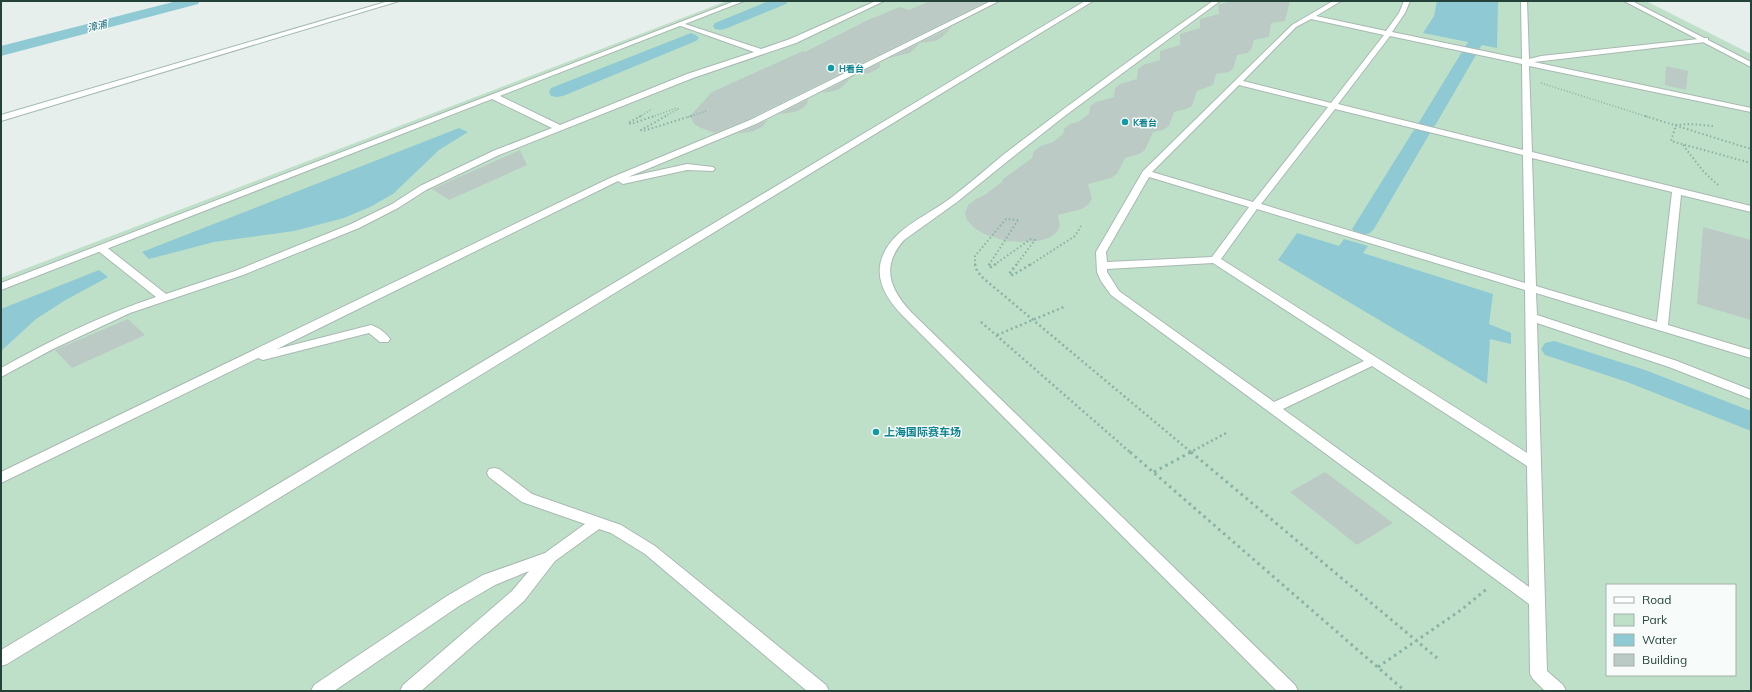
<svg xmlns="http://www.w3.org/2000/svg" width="1752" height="692" font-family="Mulish,'Noto Sans SC',sans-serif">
	<rect width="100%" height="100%" fill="#e6efeb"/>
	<path fill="#bfe0c8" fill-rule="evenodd" d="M727 1H1646L1751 54V691H1V278ZM1607 585H1735V675H1607Z"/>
	<path fill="#8ec9d4" d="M1437 1H1498L1497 48 1482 45 1479 49 1465 47 1468 42 1423 33 1434 16Z
		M459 128 468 132 439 150 393 194 370 207 344 218 294 231 214 242 149 259 142 252Z
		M1297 233 1339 246 1344 239 1368 246 1363 253 1493 294 1489 324 1511 333V344L1490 339 1487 384 1278 260Z
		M99 270 108 277 64 301 36 319 1 351V309Z"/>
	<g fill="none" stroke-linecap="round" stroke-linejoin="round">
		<path fill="#8ec9d4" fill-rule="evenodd" d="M177 1H200L198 4 1 56V46Z
			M769 1H788L786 4 725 29 720 30 715 29 713 26 715 23Z
			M691 33 696 35 699 38 696 41 563 96 557 97 551 96 549 92 551 88Z
			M1468 50 1474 52 1476 55 1436 124 1433 128 1427 129 1430 133 1374 229 1370 233 1363 235 1356 233 1352 229 1412 133 1415 129 1421 128 1418 124 1460 55 1462 52Z
			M1554 341 1645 370 1751 411V431L1627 382 1545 355 1541 349 1545 343Z"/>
	</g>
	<path fill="#bbcac4" d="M930 1H988L749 119 715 133 701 128 694 124 690 116 712 92 803 51 805 52 868 20 900 7 909 10Z
		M1233 1H1290L1285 21 1271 23 1269 37 1254 40 1251 50 1247 53 1237 55 1233 69 1229 72 1216 74 1213 85 1197 91 1192 106 1186 109 1174 112 1169 126 1163 130 1153 132 1145 150 1139 154 1125 158 1117 174 1111 178 1088 184 1092 198 1089 204 1082 209 1058 215 1060 226 1057 232 1049 238 1038 241 1022 242 1006 241 984 234 974 228 967 220 965 213 968 205 976 199 983 196 1002 182 1003 179 1032 158 1034 151 1041 146 1053 142 1063 134 1064 129 1070 124 1078 122 1089 114 1090 106 1096 102 1114 97 1115 88 1120 84 1137 79 1138 69 1143 65 1160 60V51L1180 45V34L1200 28V19L1219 14 1218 5Z
		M952 27 941 38 935 41 920 43 910 53 889 58Z
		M880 63V67L876 70 869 73 855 75Z
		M1666 66 1688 71 1686 90 1665 85Z
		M852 77 841 88 834 91 821 93Z
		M808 99 807 104 803 108 795 112 779 114Z
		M768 120 762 127 754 131 737 134Z
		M520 150 527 165 449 200 432 189Z
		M1703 227 1751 240V320L1697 304Z
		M128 319 145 335 72 368 55 350Z
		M1325 472 1393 523 1357 545 1290 492Z"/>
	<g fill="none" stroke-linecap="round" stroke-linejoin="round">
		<g stroke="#a8b8b2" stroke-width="2">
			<path id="lane" d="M876 1H884L796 43 693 78 499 155 426 190 398 208 359 228 243 275 130 313 53 349 1 377V368C51 340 102 315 156 297L97 250 96 248 97 246H105L166 294 235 271 351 224 392 204 420 186 493 151 552 128 492 99V95H498L560 125 687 74 754 52 678 25V23H682L761 49 790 39Z
				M991 1H999L756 124 628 177 687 164 713 167 715 169 713 171 687 170 623 184 618 181 277 349 371 325C378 327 386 333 390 339L388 342H380L369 333 263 360 258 358 1 483V472L610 178 750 120Z
				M1085 1H1093L7 664 1 666V650Z
				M1213 1H1220L1066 115 1009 160 957 202 904 240C881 266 889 288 911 312L1295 685 1298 691H1277L903 316C887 299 873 279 883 255 895 227 929 215 952 197 969 184 986 169 1003 155 1072 102 1142 51 1213 1Z
				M1333 1H1341L1316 16 1386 31 1399 13 1404 1H1410L1405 13 1392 32 1522 59 1521 1H1527L1529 59 1541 56 1708 38V42H1705L1534 62 1751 108V112L1529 66 1532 152 1751 206V212L1681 195 1668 325 1751 350V358L1536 293 1537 315 1677 361 1751 390V399L1669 367 1537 323 1547 671 1563 685 1566 691H1545L1533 679 1530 674 1529 604 1111 295 1101 281 1097 272 1096 252 1143 171 1292 25ZM1311 19 1384 35 1331 103 1243 81 1296 27ZM1390 36 1522 64 1523 150 1338 104ZM1239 85 1328 107 1253 202 1152 172ZM1335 109 1523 155 1525 283 1261 204ZM1532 158 1672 192 1657 322 1536 286ZM1149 177 1249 207 1212 257 1107 262 1106 252ZM1257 209 1525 290 1527 453 1221 259ZM1213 263 1364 361 1274 402 1119 291 1107 272V269ZM1372 366 1527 466 1529 587 1283 409Z
				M494 468 499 469 532 494 621 525 655 546 826 685 829 691H807L645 554 611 533 599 529 555 561 524 601 421 691H400L403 685 512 591 529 571 495 585 459 606 334 691H311L314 685 447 596 483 575 545 553 585 524 522 502 489 477 487 473 489 469Z"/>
		</g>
		<g stroke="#a8b8b2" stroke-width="2">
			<path id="street" d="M735 1H744L1 290V283Z
				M1624 1H1632L1751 62V67Z"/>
		</g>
		<g stroke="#a4bbb3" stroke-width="2">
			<path id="secondary" d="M389 1H399L1 121V115Z"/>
		</g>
		<path stroke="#86b3a5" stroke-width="1.5" stroke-dasharray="1 2" stroke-linecap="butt" d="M1541 83 1648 117
			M639 117 652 109
			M652 117 676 108 678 109 664 117
			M688 117 706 111"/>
		<path stroke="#86b3a5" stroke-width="2" stroke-dasharray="1.5 2.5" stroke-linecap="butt" d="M641 116 628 123 631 124 654 116
			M666 116 641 130 643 131 691 116
			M1645 116 1751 149
			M1713 126 1690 124 1676 125 1671 141 1751 163
			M1683 145 1703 171 1718 185
			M975 265V256L1006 219 1018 220
			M989 265 1018 220
			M994 265 1031 239 1035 240 1016 265
			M1030 265 1075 236 1081 226"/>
		<path stroke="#86b3a5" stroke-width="2.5" stroke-dasharray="2 3" stroke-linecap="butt" d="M975 264 977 271 983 278 1192 453
			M990 264 988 266 991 267 996 264
			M1017 264 1009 274 1013 275 1031 264
			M981 322 1131 453
			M997 335 1066 306
			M1189 453 1228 432"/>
		<path stroke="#86b3a5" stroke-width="3" stroke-dasharray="2.5 4" stroke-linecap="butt" d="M1130 452 1405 691
			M1191 452 1437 658
			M1154 472 1191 452
			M1378 667 1461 610 1488 588"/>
		<use href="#lane" fill="#fff" fill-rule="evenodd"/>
		<use href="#street" fill="#fff" fill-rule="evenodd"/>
		<use href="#secondary" fill="#fff" fill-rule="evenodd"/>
	</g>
	<g fill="#0f9aa8" stroke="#f7fbf9" stroke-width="1.5">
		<circle cx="831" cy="68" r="4"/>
		<circle cx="1125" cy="122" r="4"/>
		<circle cx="876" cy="432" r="4"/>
	</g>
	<g text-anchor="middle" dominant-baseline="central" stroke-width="3" stroke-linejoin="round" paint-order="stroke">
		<g font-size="9" font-weight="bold" fill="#0d838f" stroke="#f7fbf9" text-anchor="start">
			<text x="839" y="68">H看台</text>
			<text x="1133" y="122">K看台</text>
		</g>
		<g font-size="10" font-style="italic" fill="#1c6f80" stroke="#f7fbf9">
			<text transform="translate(97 26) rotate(-14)">漳浦</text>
		</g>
		<g font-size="11" font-weight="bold" fill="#0d838f" stroke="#f7fbf9" text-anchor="start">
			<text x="884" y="432">上海国际赛车场</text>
		</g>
	</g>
	<rect width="1752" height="692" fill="none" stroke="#24423a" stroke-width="4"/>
	<rect x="1606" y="584" width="130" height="92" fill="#f7fbf9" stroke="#a3b1ad"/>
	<rect x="1614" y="597" width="20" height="6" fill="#ffffff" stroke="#a3b1ad"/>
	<text x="1642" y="604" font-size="12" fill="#24423a">Road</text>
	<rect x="1614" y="614" width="20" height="12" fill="#bfe0c8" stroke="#a3b1ad"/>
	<text x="1642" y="624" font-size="12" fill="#24423a">Park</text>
	<rect x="1614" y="634" width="20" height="12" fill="#8ec9d4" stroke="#a3b1ad"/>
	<text x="1642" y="644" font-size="12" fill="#24423a">Water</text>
	<rect x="1614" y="654" width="20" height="12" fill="#bbcac4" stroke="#a3b1ad"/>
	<text x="1642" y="664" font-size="12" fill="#24423a">Building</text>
</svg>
